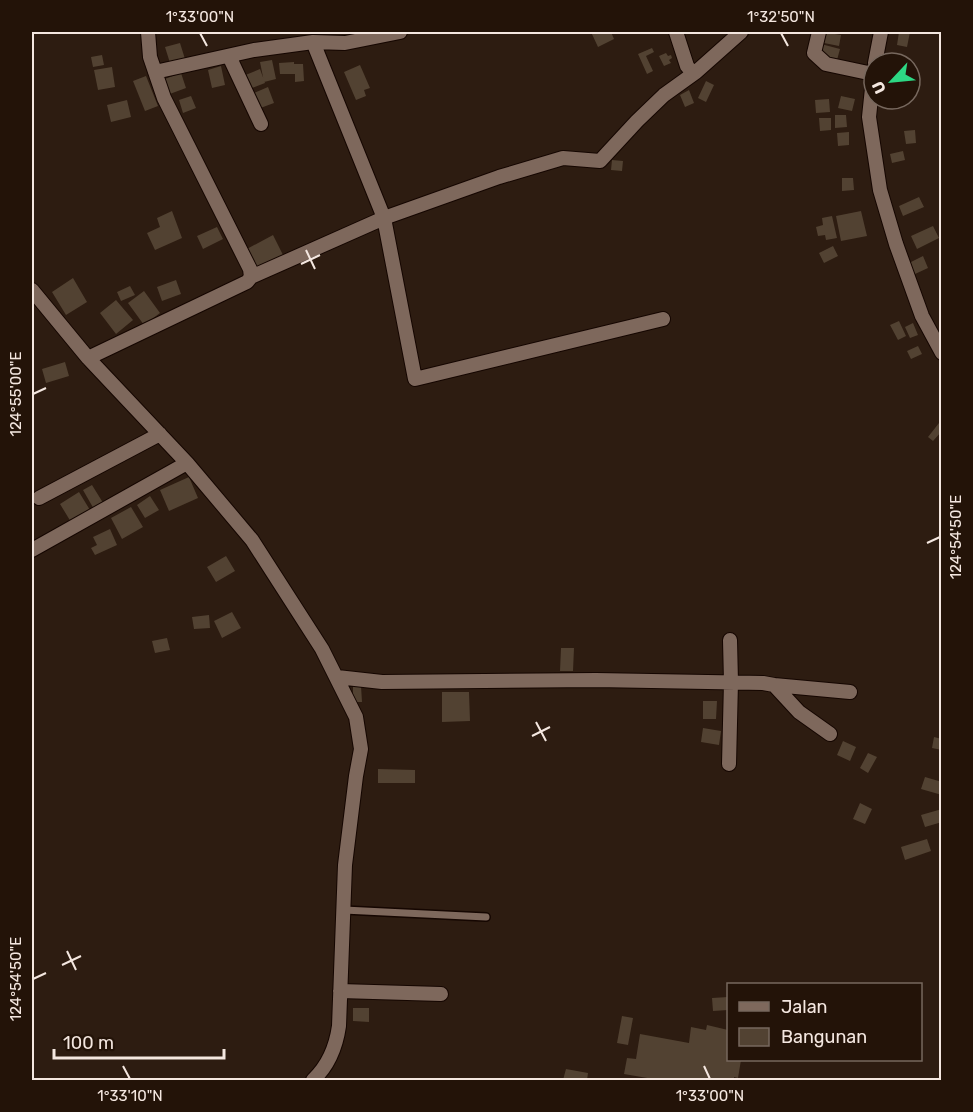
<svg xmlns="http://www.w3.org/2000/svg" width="973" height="1112" font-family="Rubik,sans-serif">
	<rect width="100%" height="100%" fill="#2d1c11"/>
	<path fill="#524232" d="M591 32H611L614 39 598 47Z
		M823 32 841 35 839 46 819 42Z
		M899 32H910L907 47 897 45Z
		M180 43 185 59 170 63 165 47Z
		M821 44 840 49 837 60 818 55Z
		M652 48 654 52 646 56 653 71 647 74 638 54Z
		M666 53 668 56 671 55 672 58 669 60 671 63 664 66 659 56Z
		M102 55 104 65 93 67 91 57Z
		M272 60 276 79 264 82 260 62Z
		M294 62V64H303L304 81 295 82V74H280L279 63Z
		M360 65 370 88 364 90 366 96 356 100 344 72Z
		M221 66 225 85 212 88 208 70Z
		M112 67 115 87 98 90 94 70Z
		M260 69 265 83 249 89 243 76Z
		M181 73 186 88 167 95 162 80Z
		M146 76 158 106 145 111 133 81Z
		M706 81 714 85 706 102 698 98Z
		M268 87 274 103 255 110 249 95Z
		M689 90 694 103 685 107 680 95Z
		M191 96 196 108 183 113 179 100Z
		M841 96 855 99 852 111 838 108Z
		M829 99 830 112 816 113 815 100Z
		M127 100 131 117 111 122 107 105Z
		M835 115H846L847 127 835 128Z
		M819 118H831V130L820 131Z
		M915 130 916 143 906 144 904 131Z
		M849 132V145L838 146 837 133Z
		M903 151 905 160 892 163 890 154Z
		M612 160 623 161 622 171 611 170Z
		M842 178H853L854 190 842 191Z
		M919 197 924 207 903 216 899 206Z
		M172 211 182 238 155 250 147 233 160 227 157 218Z
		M861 211 867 236 841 241 836 216Z
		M832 216 837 238 826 240 825 235 818 236 816 227 823 225 822 218Z
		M933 226 939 238 917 249 911 236Z
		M217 227 223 239 203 249 197 236Z
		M273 235 283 255 255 270 245 250Z
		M833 246 838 256 824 263 819 253Z
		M923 256 928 268 915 274 909 263Z
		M73 278 87 302 66 315 52 292Z
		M176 280 181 294 162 301 157 287Z
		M130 286 135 295 121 301 117 292Z
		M144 291 160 313 144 325 128 303Z
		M116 300 133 320 116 334 100 313Z
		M899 321 906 336 898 340 890 325Z
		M913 323 918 335 910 338 905 327Z
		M918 346 922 354 911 359 907 351Z
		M65 362 69 376 46 383 42 369Z
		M939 423 942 425V431L933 441 928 437Z
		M189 477 198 498 169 511 160 490Z
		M92 485 105 506 95 511 83 490Z
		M79 492 93 515 74 527 60 504Z
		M150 496 159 510 145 518 137 505Z
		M131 507 143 527 122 539 111 518Z
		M110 529 117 545 95 555 91 548 97 545 93 537Z
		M226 556 235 571 216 582 207 567Z
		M232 612 241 628 222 638 214 621Z
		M209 615 210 628 194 629 192 617Z
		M167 638 170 650 155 653 152 641Z
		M561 648H574L573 671H560Z
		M353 686H361L362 702H353Z
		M442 692H469L470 721 442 722Z
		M703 701H717L716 719H703Z
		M703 728 721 731 719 745 701 742Z
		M934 737 942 739V750L932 748Z
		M843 741 856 747 850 761 837 755Z
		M868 753 877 757 868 773 860 768Z
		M378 769 415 770V783H378Z
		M925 777 942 782V795L921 789Z
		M860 803 872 809 865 824 853 819Z
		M942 809V822L925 827 921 815Z
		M927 839 931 851 905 860 901 847Z
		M728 997V1010L713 1011 712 998Z
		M353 1008H369V1022L353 1021Z
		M622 1016 633 1018 628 1045 617 1043Z
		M707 1025 728 1030V1060H741L738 1078 734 1077V1080H659L624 1074 627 1058 636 1059 640 1034 689 1043 691 1027 706 1030Z
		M566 1069 588 1073 587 1080H563Z"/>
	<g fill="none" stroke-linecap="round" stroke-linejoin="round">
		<g stroke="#150601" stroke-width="10">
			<path id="service" d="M344 910 486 917"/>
		</g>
		<g stroke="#150601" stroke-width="16">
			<path id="minor" d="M148 32 150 57 164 98 250 269 251 277
				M676 32 687 66 691 71 696 72 741 32
				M819 32 814 53 826 64 873 74
				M313 42 384 218 499 177 563 158 600 161 637 121 664 95 696 72
				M229 56 261 124
				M875 63 881 32
				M874 69 869 117 880 190 896 244 922 316 942 353
				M155 72 254 50 313 42 345 43 400 32
				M32 290 88 358 187 463 252 540 322 649 356 717 361 749 356 776 345 865 339 1026C336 1047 328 1066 313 1080
				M88 358 247 282 251 277 384 218 415 379 663 319
				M39 498 160 434
				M32 550 187 463
				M337 677 382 682 596 680 763 683 774 685 799 712 830 734
				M774 685 850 692
				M729 764 731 682 730 640
				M340 991 441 994"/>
		</g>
		<use href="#service" stroke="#7e685c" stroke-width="7"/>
		<use href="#minor" stroke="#7e685c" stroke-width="14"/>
	</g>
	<path fill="none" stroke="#f4e7e0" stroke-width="2" d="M200 33 207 46M781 33 788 46M306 250 315 269M301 264 320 255M33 394 46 388M927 543 940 537M536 722 546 741M532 736 550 727M67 951 76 970M62 965 81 956M33 979 46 973M123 1066 130 1079M704 1066 710 1079"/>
	<rect width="973" height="1112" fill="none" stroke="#231308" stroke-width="66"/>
	<rect x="727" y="983" width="195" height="78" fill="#231308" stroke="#77685e" stroke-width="1.5"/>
	<rect x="739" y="1002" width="30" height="9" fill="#7e685c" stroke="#77685e" stroke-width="1.5"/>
	<text x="781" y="1013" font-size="18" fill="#f4e7e0">Jalan</text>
	<rect x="739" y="1028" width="30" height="18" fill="#524232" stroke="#77685e" stroke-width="1.5"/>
	<text x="781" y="1043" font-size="18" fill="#f4e7e0">Bangunan</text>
	<g transform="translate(892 81) rotate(244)"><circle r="28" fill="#231308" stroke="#77685e" stroke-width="1.5"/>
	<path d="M0-4.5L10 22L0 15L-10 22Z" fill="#2dd884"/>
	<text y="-9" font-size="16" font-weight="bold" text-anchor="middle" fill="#f4e7e0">U</text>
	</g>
	<path d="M54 1049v9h170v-9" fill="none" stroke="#f4e7e0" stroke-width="3"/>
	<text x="63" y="1049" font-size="18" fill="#f4e7e0" stroke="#231308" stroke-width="4.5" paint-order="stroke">100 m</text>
	<rect x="33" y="33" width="907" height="1046" fill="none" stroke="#f4e7e0" stroke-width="2"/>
	<g font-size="15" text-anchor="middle" fill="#f4e7e0">
		<text x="200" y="22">1°33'00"N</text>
		<text x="781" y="22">1°32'50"N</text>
		<text transform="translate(16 394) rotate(-90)" y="5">124°55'00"E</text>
		<text transform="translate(956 537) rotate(-90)" y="5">124°54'50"E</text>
		<text transform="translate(16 979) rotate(-90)" y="5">124°54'50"E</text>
		<text x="130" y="1101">1°33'10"N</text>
		<text x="710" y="1101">1°33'00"N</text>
	</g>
</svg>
